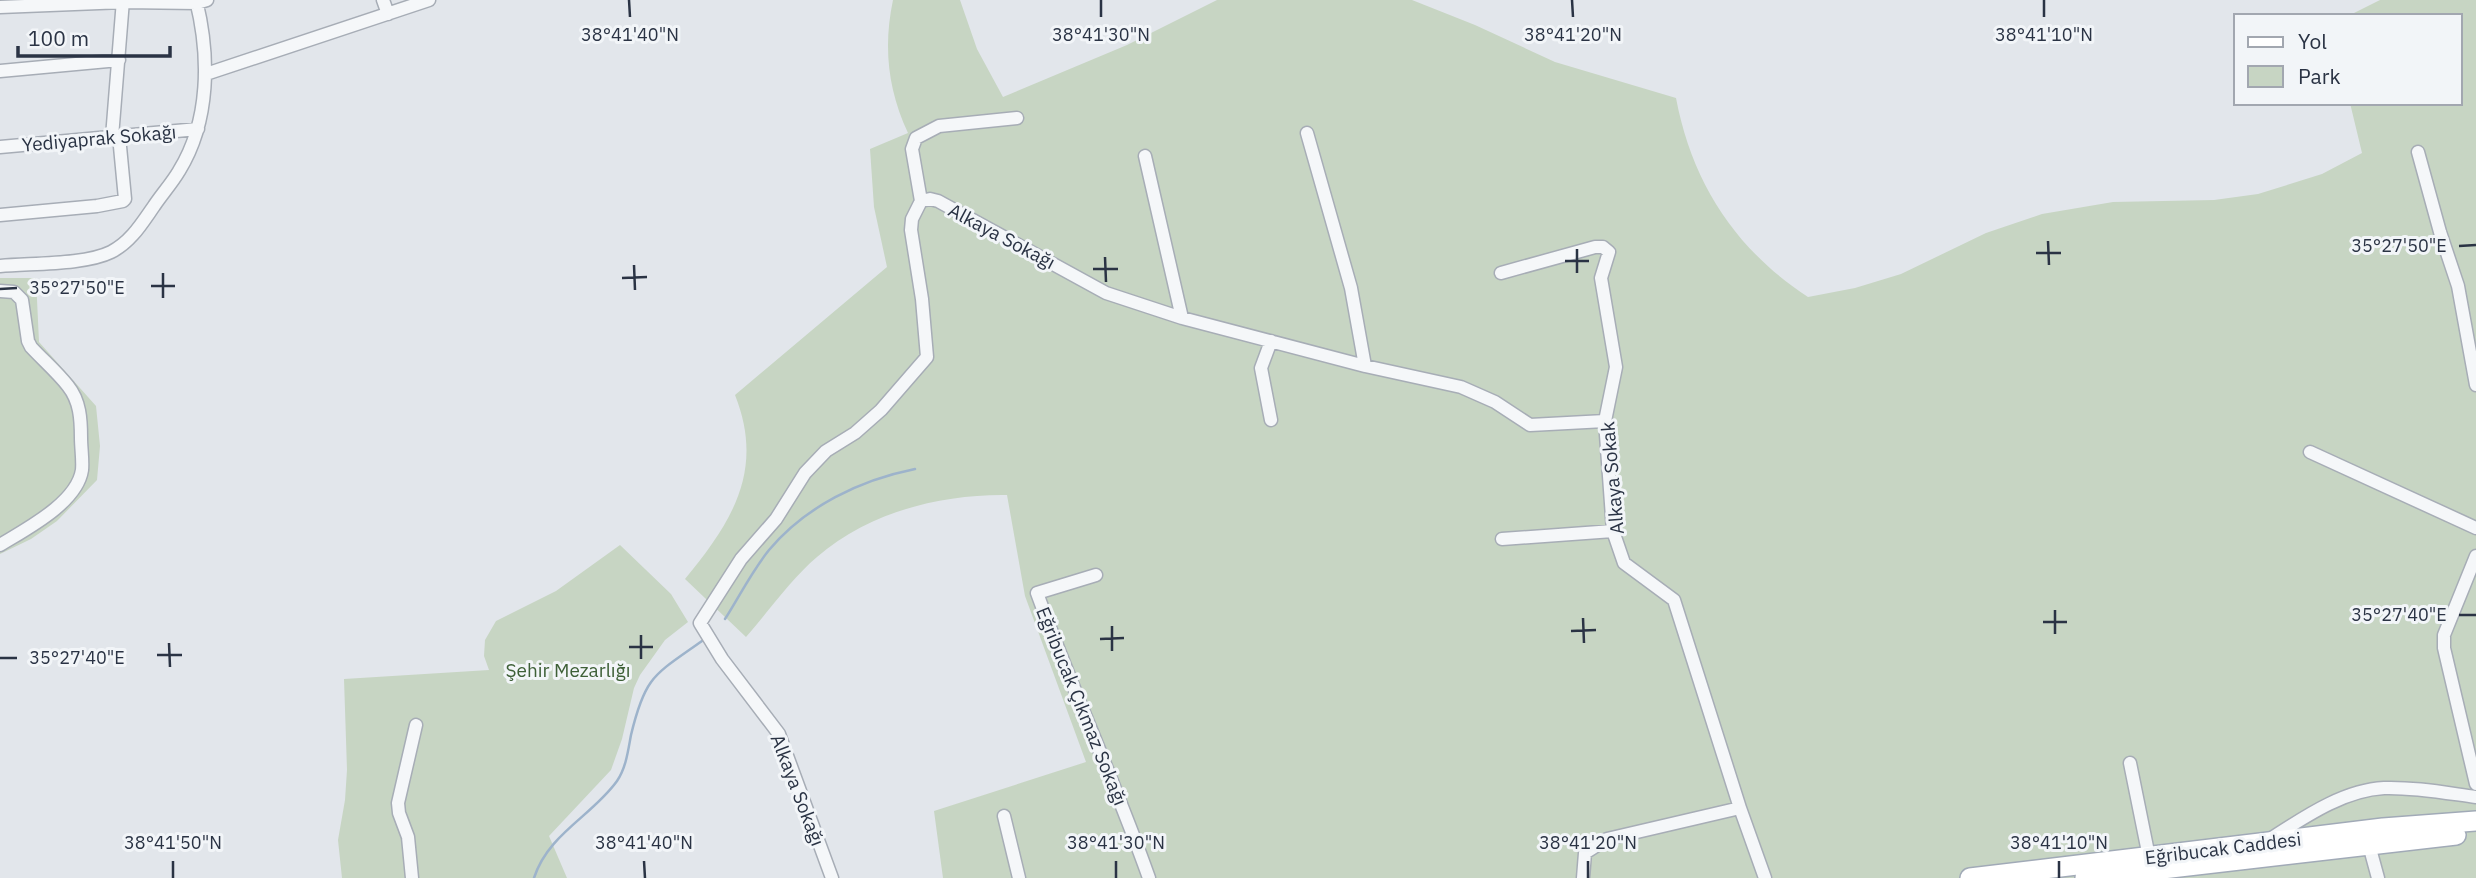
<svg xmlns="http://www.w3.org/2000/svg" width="2476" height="878" font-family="'IBM Plex Sans',sans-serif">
	<rect width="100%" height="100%" fill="#e2e6eb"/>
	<path fill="#c7d5c3" d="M893 0H960L977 49 1003 97 1127 45 1217 0H1412L1475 25 1555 62 1676 98C1692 183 1736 250 1808 297L1855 288 1901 274 1986 233 2042 214 2113 202 2214 200 2258 194 2322 174 2362 153 2350 103H2460V16H2348L2380 0H2476V878H943L934 811 1086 762 1025 596 1007 495C941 494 869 512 817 557 793 577 767 613 746 637L685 579C732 522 765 470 735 395L887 267 874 207 870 149 908 133C888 90 883 47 893 0Z
		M0 278H36L39 342 96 406 100 446 97 480 57 521 31 539 0 554Z
		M620 545 671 594 688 622 665 640 640 675 634 688 622 739 611 770 549 836 567 878H342L338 840 345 800 347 770 344 679 489 670 484 656 485 640 496 621 556 591Z"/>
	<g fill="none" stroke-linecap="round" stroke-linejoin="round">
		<path stroke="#9db3cb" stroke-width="2.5" d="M725 619C739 597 752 571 769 550 806 506 860 480 915 469
			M534 878C548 834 592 816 617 781 626 768 628 751 631 735 645 676 654 675 702 641"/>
		<g stroke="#a7adb6" stroke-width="15">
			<path id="minor" d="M383 0 388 14
				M0 7 124 2 197 3 207 0
				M0 71 119 60
				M206 74 429 0
				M1307 133 1351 288 1365 366
				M112 137 123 0
				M0 147 198 129
				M2418 152 2440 232 2458 286 2476 385
				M1145 156 1182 318
				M921 201 912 149 916 138 939 126 1017 118
				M0 215 97 206 123 201 125 199 119 136
				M0 266C30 263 85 265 111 252 131 242 142 223 154 206 162 194 172 183 179 171 210 121 210 56 196 0
				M1501 273 1595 247H1603L1609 252 1601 278 1616 367 1605 421 1613 531 1624 563 1674 600 1740 808 1607 839 1585 853 1583 878
				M0 291 14 292 22 300 28 341 31 347C43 360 57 372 68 386 80 401 81 419 81 438 81 448 83 460 82 470 77 503 26 529 0 545
				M1271 341 1261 368 1271 420
				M2310 452 2476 528
				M1502 539 1613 531
				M2476 556 2444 635V648L2476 784
				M1096 575 1037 593C1072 689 1115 782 1149 878
				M2130 763 2149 857
				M1740 808 1765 878
				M1004 816 1019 878
				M2270 839C2303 818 2343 790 2384 788 2414 787 2446 793 2476 797
				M2369 845 2378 878
				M412 878 408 837 399 813 398 803 416 725
				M832 878 779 734 722 659 700 623 741 559 776 519 805 473 826 451 855 433 881 410 927 357 922 299 911 230 912 219 921 201 930 199 938 201 1106 293 1182 318 1365 366 1461 387 1495 402 1530 425 1605 421"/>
		</g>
		<g stroke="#a1aab7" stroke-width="22">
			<path id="primary" d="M1970 878 2383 828 2476 821
				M2085 878 2456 835"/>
		</g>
		<use href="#minor" stroke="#f5f7f9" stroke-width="12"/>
		<use href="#primary" stroke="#fff" stroke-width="19"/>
	</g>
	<path fill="none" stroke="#2a3344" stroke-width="2.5" d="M629 0 630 17M1101 0V17M1572 0 1573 17M2044 0V17M2048 241 2049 265M2459 246 2476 245M1577 249V273M2036 253H2061M1105 257 1106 282M1565 261H1589M634 265 635 290M1093 269H1118M163 273V298M622 278 647 277M151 286H175M0 289 17 288M2055 610V634M2459 615H2476M1583 618 1584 643M2043 622H2067M1112 626V651M1571 631 1596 630M641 635V659M1100 639 1124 638M169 643 170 667M629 647H653M157 655H182M0 658H17M173 861V878M644 861 645 878M1116 861V878M1588 861V878M2059 861V878"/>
	<g text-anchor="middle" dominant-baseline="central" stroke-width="6" stroke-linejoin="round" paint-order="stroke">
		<g font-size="19" fill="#2a3344" stroke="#f2f5f8">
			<text transform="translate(99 138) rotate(-5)">Yediyaprak Sokağı</text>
			<text transform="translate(1002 236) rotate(28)">Alkaya Sokağı</text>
			<text transform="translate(1612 478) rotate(-95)">Alkaya Sokak</text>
			<text transform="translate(1082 706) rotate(68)">Eğribucak Çıkmaz Sokağı</text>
			<text transform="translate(798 790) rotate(69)">Alkaya Sokağı</text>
			<text transform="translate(2223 848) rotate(-7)">Eğribucak Caddesi</text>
		</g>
		<g font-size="19" fill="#3e6037" stroke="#f2f5f8">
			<text x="568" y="670">Şehir Mezarlığı</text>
		</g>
	</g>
	<g font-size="18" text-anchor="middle" fill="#2a3344" stroke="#f2f5f8" stroke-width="6" stroke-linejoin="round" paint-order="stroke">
		<text x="630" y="41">38°41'40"N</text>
		<text x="1101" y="41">38°41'30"N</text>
		<text x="1573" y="41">38°41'20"N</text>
		<text x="2044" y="41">38°41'10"N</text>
		<text x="2399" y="252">35°27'50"E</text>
		<text x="77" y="294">35°27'50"E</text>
		<text x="2399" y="621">35°27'40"E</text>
		<text x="77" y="664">35°27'40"E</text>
		<text x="173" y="849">38°41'50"N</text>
		<text x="644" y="849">38°41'40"N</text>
		<text x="1116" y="849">38°41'30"N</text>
		<text x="1588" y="849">38°41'20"N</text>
		<text x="2059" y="849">38°41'10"N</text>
	</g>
	<rect x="2234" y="14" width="228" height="91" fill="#f2f5f8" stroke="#a2a7b0" stroke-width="2"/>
	<rect x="2248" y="37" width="35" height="10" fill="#ffffff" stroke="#a2a7b0" stroke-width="2"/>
	<text x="2298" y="49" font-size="21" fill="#2a3344">Yol</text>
	<rect x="2248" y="66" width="35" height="21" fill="#c7d5c3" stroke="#a2a7b0" stroke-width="2"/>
	<text x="2298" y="84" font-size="21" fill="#2a3344">Park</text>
	<path d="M18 46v10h152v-10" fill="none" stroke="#2a3344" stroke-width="3.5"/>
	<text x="28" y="46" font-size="21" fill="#2a3344" stroke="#f2f5f8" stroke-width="5" paint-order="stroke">100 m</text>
</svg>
